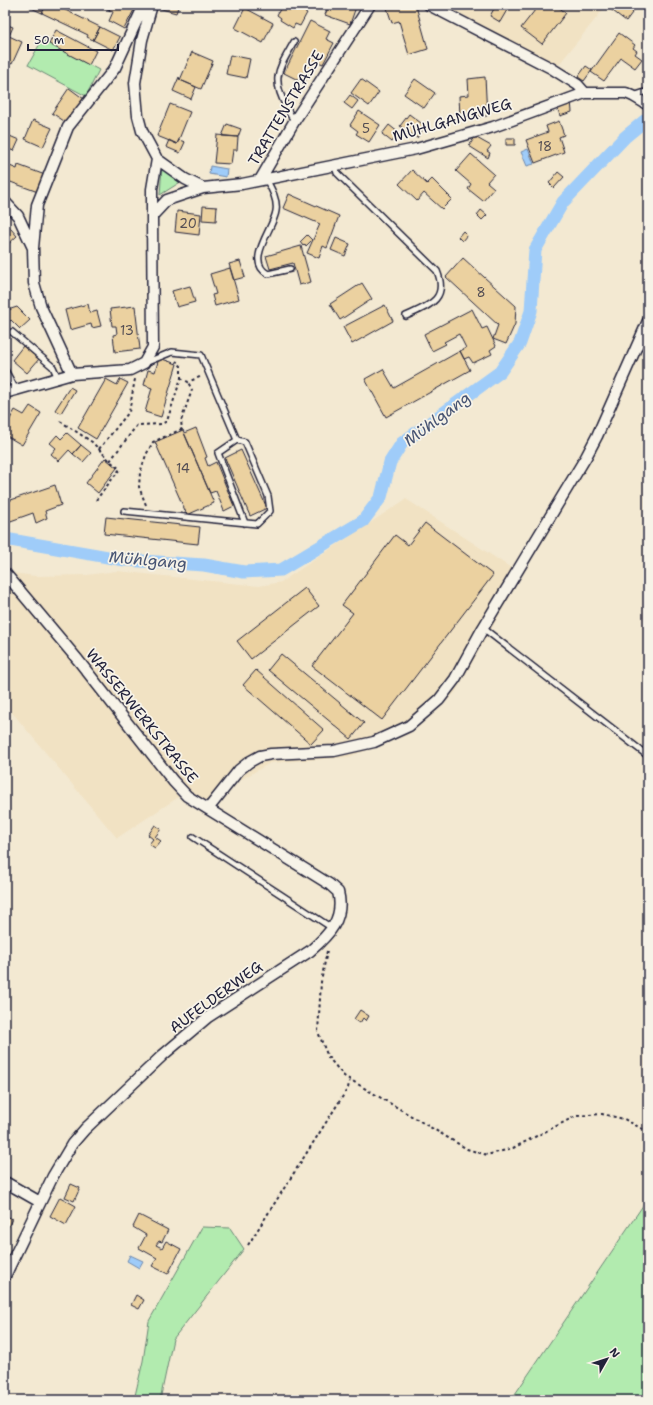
<svg xmlns="http://www.w3.org/2000/svg" width="653" height="1405" font-family="'Shantell Sans',sans-serif">
	<rect width="100%" height="100%" fill="#f3e9d2"/>
	<filter id="ink" filterUnits="userSpaceOnUse"><feTurbulence type="fractalNoise" baseFrequency=".025" numOctaves="2"/><feDisplacementMap in="SourceGraphic" scale="8" xChannelSelector="R" yChannelSelector="G"/><feConvolveMatrix kernelMatrix="1 2 1 2 8 2 1 2 1" color-interpolation-filters="sRGB"/></filter>
	<g filter="url(#ink)">
		<path fill="#f1e2c3" d="M445 5H638L626 21 606 6 556 68Z
			M406 499 522 575 455 693 409 734 349 757 270 763 237 782 210 817 180 796 117 838 5 704V572L35 576 87 575 117 571 259 586 281 582Z"/>
		<path fill="#b2ebaf" stroke="#6a8675" d="M42 40 99 70 86 96 28 65Z
			M162 167 182 181 160 195Z
			M646 1201 648 1202V1400H511Z
			M202 1227 230 1228 244 1249 173 1339 160 1400H134L143 1361 149 1321Z"/>
		<path fill="#9fccf9" stroke="#6d88ad" d="M528 149 534 164 527 166 521 152Z
			M210 166 227 169 226 177 209 174Z
			M130 1255 143 1261 139 1268 127 1261Z"/>
		<g fill="none" stroke-linecap="round" stroke-linejoin="round">
			<path stroke="#9fccf9" stroke-width="13" d="M5 539 125 560 204 565 244 572 281 570 363 521 381 497 390 462 402 443 500 372 520 343 531 311 535 250 563 202 625 137 648 118"/>
		</g>
		<path fill="#ebd1a0" stroke="#22223b" d="M25 5H46L42 13Z
			M46 5H55L100 27 93 40 87 37 88 35 42 13Z
			M100 5H112L109 10Z
			M112 5H129L135 8 124 29 109 21 113 12 109 10Z
			M159 5H179L176 13 158 8Z
			M282 5H294L307 13 300 26 295 24 293 28 280 20 281 18 277 15Z
			M329 5 356 7 350 24 325 15Z
			M386 5 416 6 428 49 409 55 399 21 392 23Z
			M496 5 507 10 500 22 490 16Z
			M539 5H556L566 13 542 44 521 28Z
			M605 5H638L626 21Z
			M245 8 273 23 263 43 235 28Z
			M310 21 330 31 326 39 334 43 323 64 316 61 304 83 284 73Z
			M5 24 13 27 9 36 22 42 12 64 5 61Z
			M100 27 120 37 113 50 93 40Z
			M56 30 96 51 89 65 49 44Z
			M619 33 635 45 633 48 637 51 635 54 642 59 635 68 621 58 604 81 591 72Z
			M192 52 213 61 201 89 180 80Z
			M230 55 250 59 246 78 226 74Z
			M586 66 592 70 584 81 578 77Z
			M179 77 180 80 196 87 191 99 173 91Z
			M485 77 487 116 460 117 459 96 469 95 468 79Z
			M361 79 379 92 369 106 351 93Z
			M415 79 435 93 424 108 404 94Z
			M69 88 84 99 67 123 52 113Z
			M350 95 358 101 352 109 344 103Z
			M571 101 572 112 560 116 557 106Z
			M170 104 190 112 177 144 157 136Z
			M359 111 380 125 369 142 356 134 358 131 350 125Z
			M409 114 425 126 417 138 400 126Z
			M33 120 52 128 43 147 25 139Z
			M559 121 564 135 559 137 564 152 535 163 526 140 548 132 546 126Z
			M227 124 241 129 238 137 222 136Z
			M389 125 399 133 392 142 382 134Z
			M5 134 19 140 14 151 5 148Z
			M217 135 238 137 237 150H233L231 164 214 163Z
			M475 137 491 146 487 151 490 153 488 158 469 146Z
			M506 138H515V145H506Z
			M169 140 177 144 179 140 185 142 180 153 166 147Z
			M471 154 494 174 487 182 494 188 483 201 468 189 471 184 456 171Z
			M5 164 17 169 18 165 45 175 38 192 5 180Z
			M412 170 427 184 432 179 452 199 442 209 424 193 417 201 399 184Z
			M558 172 564 177 554 188 549 183Z
			M289 194 339 216 327 248 323 246 319 258 307 253 320 224 283 208Z
			M203 206 217 207 216 221 202 220Z
			M481 210 487 215 482 220 477 215Z
			M177 211 201 214 199 235 175 232Z
			M5 222 17 236 5 247Z
			M463 231 467 235 462 241 458 237Z
			M307 235 312 240 306 246 305 244 303 246 300 242Z
			M336 238 350 244 345 256 331 250Z
			M301 246 311 282 299 285 293 263 270 269 266 256Z
			M463 258 516 306 515 324 506 344 493 339 498 325 446 277Z
			M240 261 245 277 234 280 229 264Z
			M230 268 239 299 215 306 212 295 216 294 210 274Z
			M362 283 372 299 340 320 330 304Z
			M190 286 195 302 177 307 172 291Z
			M88 304 90 313 97 311 101 326 92 328 91 324 70 330 65 310Z
			M385 305 393 321 352 344 343 327Z
			M135 306 140 349 115 352 113 335 117 334 116 326H112L110 309Z
			M17 307 30 320 20 329 11 320 5 326V311Z
			M472 309 482 329 487 327 496 346 490 350 492 354 473 363 469 357 464 359 460 351 466 348 459 334 444 342 446 344 432 351 424 334Z
			M23 346 39 359 27 373 12 360Z
			M460 351 470 370 386 417 365 379 383 369 394 388Z
			M159 358 177 364 161 417 145 412 152 388 144 385 148 370 155 372Z
			M106 379 117 385 120 379 128 383 96 439 78 428Z
			M70 387 75 390 61 413 55 410Z
			M30 406 41 413 22 445 5 435V428L15 410 24 415Z
			M196 428 207 457 205 458 208 466 216 462 234 506 224 511 216 491 210 493 184 433Z
			M183 430 214 503 187 515 155 442Z
			M67 433 81 445 73 454 69 450 59 461 51 454 56 448 50 443 57 435 61 439Z
			M81 445 91 453 83 462 73 454Z
			M241 450 267 508 250 516 225 458Z
			M105 458 117 468 98 493 86 483Z
			M55 485 61 505 45 511 47 518 36 523 33 513 5 523V502Z
			M106 517 200 527 198 544 104 534Z
			M425 523 493 575 382 720 312 666 353 613 342 605 395 535 408 545Z
			M305 588 319 606 251 659 237 641Z
			M281 654 364 723 351 739 268 670Z
			M256 670 324 730 311 744 243 685Z
			M155 825 161 829 155 837 161 841 155 848 149 844 153 839 148 835Z
			M360 1010 369 1016 366 1021 363 1018 360 1023 354 1019Z
			M71 1184 80 1188 74 1201 65 1197Z
			M60 1197 76 1206 66 1225 50 1216Z
			M5 1215 12 1219 5 1233Z
			M139 1215 168 1230 162 1242 159 1241 156 1245 162 1248 166 1241 181 1249 168 1274 152 1266 157 1258 139 1248 146 1235 133 1227Z
			M136 1295 144 1300 139 1309 131 1305Z"/>
		<g fill="none" stroke-linecap="round" stroke-linejoin="round">
			<g stroke="#22223b" stroke-width="8">
				<path id="service" d="M294 42C279 69 270 78 287 108 290 114 290 117 295 120
					M633 96 648 91
					M335 166 337 173 437 271C449 300 428 306 406 316
					M266 179C271 188 278 200 276 211 274 228 244 261 268 274L290 269
					M12 332 53 367 58 378
					M5 370 16 390
					M237 440 218 453 245 523
					M124 511 257 524 270 511 268 496 245 442 237 440 201 355 172 352 145 363
					M483 628 648 756
					M193 837 332 928"/>
			</g>
			<g stroke="#22223b" stroke-width="13">
				<path id="minor" d="M152 5 142 40 135 83 138 116 142 131 157 159 185 179 203 188 242 184 416 149 493 127 585 93H626L633 96 648 105
					M429 5 551 68 578 85 585 93
					M260 180 295 120 370 5
					M5 202 18 216 33 248 34 283 41 307 72 374
					M152 216V189L157 159
					M33 248 37 205 68 127 115 68 144 5
					M5 393 72 374 130 370 144 363 153 347 152 216 167 200 203 188
					M5 573 78 660 173 781 187 796 329 884 338 892C345 918 329 935 310 951L208 1017 163 1055 85 1129 72 1144 53 1176 5 1276
					M208 809 239 770 249 762 260 756 271 754 334 751 374 742 409 726 439 700 455 679 483 628 586 457 597 436 648 321
					M5 1182 40 1202"/>
			</g>
			<path stroke="#22223b" stroke-width="2" stroke-dasharray="3 3" stroke-linecap="butt" d="M181 378 188 382 202 376
				M60 421 92 442 110 461 120 469 96 500
				M99 449 129 412 135 379
				M110 461 137 425 162 424 167 421 181 378V366L176 361
				M146 505 139 487 140 473 146 455 153 442 182 429 181 421 192 390 188 382
				M327 951 321 982 318 1032 328 1057 344 1076 467 1149 487 1155 513 1148 576 1116 602 1114 624 1119 648 1132
				M248 1245 348 1088 350 1079"/>
			<use href="#service" stroke="#f7f3e8" stroke-width="5"/>
			<use href="#minor" stroke="#f7f3e8" stroke-width="10"/>
		</g>
	</g>
	<g text-anchor="middle" dominant-baseline="central" stroke-width="3.5" stroke-linejoin="round" paint-order="stroke">
		<g font-size="13" fill="#544e54">
			<text x="366" y="128">5</text>
			<text x="545" y="146">18</text>
			<text x="188" y="223">20</text>
			<text x="481" y="292">8</text>
			<text x="127" y="330">13</text>
			<text x="183" y="468">14</text>
		</g>
		<g font-size="15" fill="#22223b" stroke="#f7f3e8">
			<text transform="translate(286 108) rotate(-59)">TRATTENSTRASSE</text>
			<text transform="translate(452 120) rotate(-16)">MÜHLGANGWEG</text>
			<text transform="translate(142 716) rotate(51)">WASSERWERKSTRASSE</text>
			<text transform="translate(216 997) rotate(-36)">AUFELDERWEG</text>
		</g>
		<g font-size="16" font-style="italic" fill="#485574" stroke="#f7f3e8">
			<text transform="translate(437 419) rotate(-37)">Mühlgang</text>
			<text transform="translate(148 560) rotate(5)">Mühlgang</text>
		</g>
	</g>
	<rect width="653" height="1405" fill="none" stroke="#f7f3e8" stroke-width="20"/>
	<rect x="10" y="10" width="633" height="1385" fill="none" stroke="#22223b" stroke-width="1.5" filter="url(#ink)"/>
	<g transform="translate(607 1359) rotate(51)" stroke="#f7f3e8" stroke-width="3" paint-order="stroke">
	<path d="M0-3L7 15L0 10L-7 15Z" fill="#22223b"/>
	<text y="-6" font-size="11" font-weight="bold" text-anchor="middle" fill="#22223b">N</text>
	</g>
	<path d="M28 44v6h90v-6" fill="none" stroke="#22223b" stroke-width="2"/>
	<text x="34" y="44" font-size="12" fill="#22223b" stroke="#f7f3e8" stroke-width="3" paint-order="stroke">50 m</text>
</svg>
